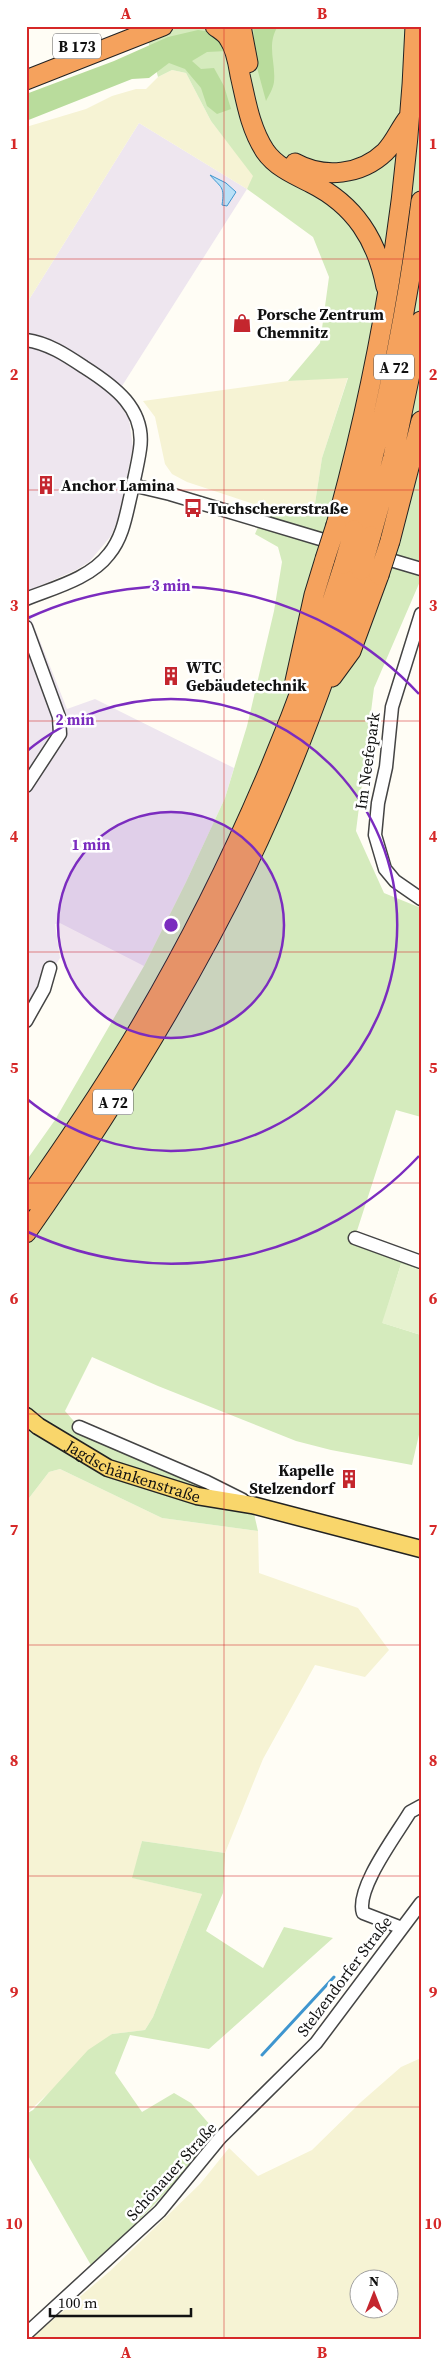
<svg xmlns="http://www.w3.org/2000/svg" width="447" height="2366" font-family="'Source Serif 4',serif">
	<rect width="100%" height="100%" fill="#fffdf5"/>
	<path fill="#eee6ef" d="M139 123 247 189 115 397 129 419 133 447 118 519 111 536 89 562 76 570 26 592V310L30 298Z
		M26 606 67 709 95 699 234 768 225 798 186 882 144 966 60 923 55 924 60 958 26 1014Z"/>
	<path fill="#f6f3d4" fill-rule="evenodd" d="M172 70 186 73 211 121 254 176 247 189 139 123 30 298 26 310V127L86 109 112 96 136 89H146L158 77Z
		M348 377 322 458 314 510 305 517 266 508 187 482 172 474 165 464 155 417 143 401 288 381Z
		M60 1469 162 1518 258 1531 259 1573 358 1608 389 1650 365 1677 315 1665 263 1759 225 1853 142 1841 133 1878 202 1894 153 2017 145 2030 112 2034 26 2114V1502L49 1472Z
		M421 2058V2340H29L110 2271 200 2184 229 2148 258 2176 312 2150 361 2102 401 2067ZM360 2278H390V2308H360Z"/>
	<path fill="#d5ebbd" d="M144 26H421V579L374 688 356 831 384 893 421 908V1117L396 1110 355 1237 421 1262V1270L401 1264 383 1323 421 1335V1426L412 1465 331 1450 296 1441 158 1386 92 1357 65 1411 79 1427 252 1505 258 1531 162 1518 60 1469 49 1472 26 1502V1161L55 1120 144 966 186 882 225 798 247 726 274 611 282 562 278 547 255 534 266 508 305 517 314 510 322 458 348 378 288 381 320 343 329 277 313 237 247 189 253 176 211 121 186 73 172 70 158 77Z
		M142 1841 225 1853 223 1893 206 1931 263 1968 284 1927 333 1938 209 2049 130 2035 115 2073 142 2112 174 2093 191 2103 218 2134 155 2204 92 2267 26 2152V2114L33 2110 88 2050 112 2034 145 2030 153 2017 202 1894 132 1878Z"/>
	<path fill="#b9dc9c" d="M253 26H278C266 45 276 62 274 82 273 89 269 95 266 101L256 64Z
		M198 30 212 32 227 51 207 52 192 61 201 69 214 68 224 86 231 109 217 114 207 106 201 88 185 69 169 63 149 78 132 79 26 121V94L114 61 168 37Z"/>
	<path fill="#e6f2cf" d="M401 1264 421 1270V1335L382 1323Z"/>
	<path fill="#b9e0f7" stroke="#3f96cf" d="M210 175 226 183 236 192 227 206 222 205C225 186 221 188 210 175Z"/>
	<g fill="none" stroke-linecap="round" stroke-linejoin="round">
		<path stroke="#3f96cf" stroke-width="3" d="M262 2055 334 1977"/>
		<g stroke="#444" stroke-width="15">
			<path id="minor" d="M26 340C48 343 66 355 84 367 114 386 146 409 140 449 138 464 134 479 131 494 126 515 123 537 109 554 90 579 53 588 26 599
				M132 485 170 494 337 544
				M377 556 421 569
				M421 614 392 707 386 767 378 803 375 835 385 869 395 881 421 899
				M26 627 59 717 60 734 26 786
				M26 1021 44 989 50 968
				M355 1238 421 1262
				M79 1427 207 1482 243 1500
				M402 1928 363 1913C355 1889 397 1834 410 1812L421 1806
				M26 2334 160 2211 220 2138 316 2043 421 1903"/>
		</g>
		<g stroke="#222" stroke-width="19">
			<g id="major">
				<path id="s1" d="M26 1416 38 1426 108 1468 197 1496 252 1505 421 1549"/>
			</g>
		</g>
		<g stroke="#222" stroke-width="21">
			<path id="highway" d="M215 26C220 30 226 33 229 39 236 49 238 63 240 75 246 101 250 128 265 151 276 167 295 175 311 183 355 205 377 240 386 287
				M241 26 248 63
				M26 80 163 26
				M295 163C324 179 361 175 385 152 395 142 400 128 409 117
				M336 525C381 362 409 195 415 26
				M354 530C384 422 407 313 421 201
				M371 536 393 457 421 321
				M390 541 421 421
				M332 677 351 651 379 575
				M295 681 314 595 325 559
				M26 1201C62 1150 98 1097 130 1044 221 893 292 732 344 564
				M26 1233C108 1116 184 994 247 865 293 770 329 670 361 570"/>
		</g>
		<use href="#minor" stroke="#fff" stroke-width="12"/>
		<use href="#major" stroke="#f9d66b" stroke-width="16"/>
		<use href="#highway" stroke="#f5a25d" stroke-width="19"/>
		<g stroke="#222" stroke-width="21" stroke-linecap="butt">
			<path id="highway-bridge" d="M325 559 336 525
				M344 564 354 530
				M361 570 371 536
				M379 575 390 541"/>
		</g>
		<use href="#highway-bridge" stroke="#f5a25d" stroke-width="19"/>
	</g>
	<path fill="none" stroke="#d62828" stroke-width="1" stroke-opacity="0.55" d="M224 26V2340M26 259H421M26 490H421M26 721H421M26 952H421M26 1183H421M26 1414H421M26 1645H421M26 1876H421M26 2107H421"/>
	<circle cx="171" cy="925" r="113" fill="#7b2cbf" fill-opacity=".12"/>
	<g fill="none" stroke="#7b2cbf" stroke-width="2.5">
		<circle cx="171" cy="925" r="113"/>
		<path d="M27 751A226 226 0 1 1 27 1099"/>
		<path d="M419 1156A339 339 0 0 1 28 1232M28 618A339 339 0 0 1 419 694"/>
	</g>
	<defs>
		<g id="shop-bare" transform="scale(1.5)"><path d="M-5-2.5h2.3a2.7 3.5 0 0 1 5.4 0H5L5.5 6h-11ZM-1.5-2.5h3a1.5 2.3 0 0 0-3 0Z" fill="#c4262e" stroke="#fff" stroke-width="2.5" paint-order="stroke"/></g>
		<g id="building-bare" transform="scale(1.5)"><path d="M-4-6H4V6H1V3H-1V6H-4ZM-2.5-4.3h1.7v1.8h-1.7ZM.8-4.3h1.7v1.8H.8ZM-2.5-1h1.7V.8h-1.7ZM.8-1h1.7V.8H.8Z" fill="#c4262e" stroke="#fff" stroke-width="2.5" paint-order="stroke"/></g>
		<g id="bus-bare" transform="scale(1.5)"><path d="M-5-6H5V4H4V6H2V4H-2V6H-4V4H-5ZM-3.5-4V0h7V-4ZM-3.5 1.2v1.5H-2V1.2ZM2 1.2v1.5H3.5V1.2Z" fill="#c4262e" stroke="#fff" stroke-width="2.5" paint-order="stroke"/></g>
	</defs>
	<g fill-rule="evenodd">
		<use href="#shop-bare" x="242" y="323"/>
		<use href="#building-bare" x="46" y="485"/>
		<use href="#bus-bare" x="193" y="508"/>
		<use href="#building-bare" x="171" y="676"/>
		<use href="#building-bare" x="349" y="1479"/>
	</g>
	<g text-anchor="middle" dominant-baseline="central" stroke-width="5" stroke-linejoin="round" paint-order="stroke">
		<g fill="#fff" stroke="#585858" stroke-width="1">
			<rect x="53" y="33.5" width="48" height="25" rx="4"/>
			<rect x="374" y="354.5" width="40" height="25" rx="4"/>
			<rect x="93" y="1089.5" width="40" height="25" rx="4"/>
		</g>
		<g font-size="15" font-weight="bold" fill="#111">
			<text x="77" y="46">B 173</text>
			<text x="394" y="367">A 72</text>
			<text x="113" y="1102">A 72</text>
		</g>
		<g font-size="16" font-weight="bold" fill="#111" stroke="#fff" text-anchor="start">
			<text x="257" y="314">Porsche Zentrum<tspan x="257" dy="18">Chemnitz</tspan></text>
			<text x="61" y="485">Anchor Lamina</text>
			<text x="208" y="508">Tuchschererstraße</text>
			<text x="186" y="667">WTC<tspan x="186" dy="18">Gebäudetechnik</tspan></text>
			<text x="334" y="1470" text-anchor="end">Kapelle<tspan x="334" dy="18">Stelzendorf</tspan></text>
		</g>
		<g font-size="16" fill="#111" stroke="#fff">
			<text transform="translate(367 761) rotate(-82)">Im Neefepark</text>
			<text stroke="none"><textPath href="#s1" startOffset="122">Jagdschänkenstraße</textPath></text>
			<text transform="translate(344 1976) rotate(-53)">Stelzendorfer Straße</text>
			<text transform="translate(171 2171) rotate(-48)">Schönauer Straße</text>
		</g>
	</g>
	<circle cx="171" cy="925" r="8" fill="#7b2cbf" stroke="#fff" stroke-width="2.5"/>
	<g font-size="15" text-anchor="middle" font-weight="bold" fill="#7b2cbf" stroke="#fff" stroke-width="5" stroke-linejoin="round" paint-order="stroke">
		<text x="171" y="591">3 min</text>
		<text x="75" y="725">2 min</text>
		<text x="91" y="850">1 min</text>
	</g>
	<rect width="447" height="2366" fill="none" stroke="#ffffff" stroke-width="55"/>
	<g transform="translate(374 2294)"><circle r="24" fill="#ffffff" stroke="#a0a0a0"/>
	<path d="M0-4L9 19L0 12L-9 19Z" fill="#c4262e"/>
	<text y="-8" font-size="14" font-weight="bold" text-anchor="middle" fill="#111111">N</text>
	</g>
	<path d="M50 2308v8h141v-8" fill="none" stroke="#111111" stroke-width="2.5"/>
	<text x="58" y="2308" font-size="15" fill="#111111" stroke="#ffffff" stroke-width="4" paint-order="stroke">100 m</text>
	<rect x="28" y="28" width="392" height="2310" fill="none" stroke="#d62828" stroke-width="2"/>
	<g font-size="16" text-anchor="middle" font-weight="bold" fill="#d62828">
		<text x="126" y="19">A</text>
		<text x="322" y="19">B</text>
		<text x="14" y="149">1</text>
		<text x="433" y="149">1</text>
		<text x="14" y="380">2</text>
		<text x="433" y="380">2</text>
		<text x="14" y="611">3</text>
		<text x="433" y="611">3</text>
		<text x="14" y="842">4</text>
		<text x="433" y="842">4</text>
		<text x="14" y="1073">5</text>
		<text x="433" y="1073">5</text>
		<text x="14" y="1304">6</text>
		<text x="433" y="1304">6</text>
		<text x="14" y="1535">7</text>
		<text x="433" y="1535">7</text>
		<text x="14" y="1766">8</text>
		<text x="433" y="1766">8</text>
		<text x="14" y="1998">9</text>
		<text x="433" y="1998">9</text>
		<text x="14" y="2229">10</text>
		<text x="433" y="2229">10</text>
		<text x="126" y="2358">A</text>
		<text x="322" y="2358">B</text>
	</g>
</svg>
